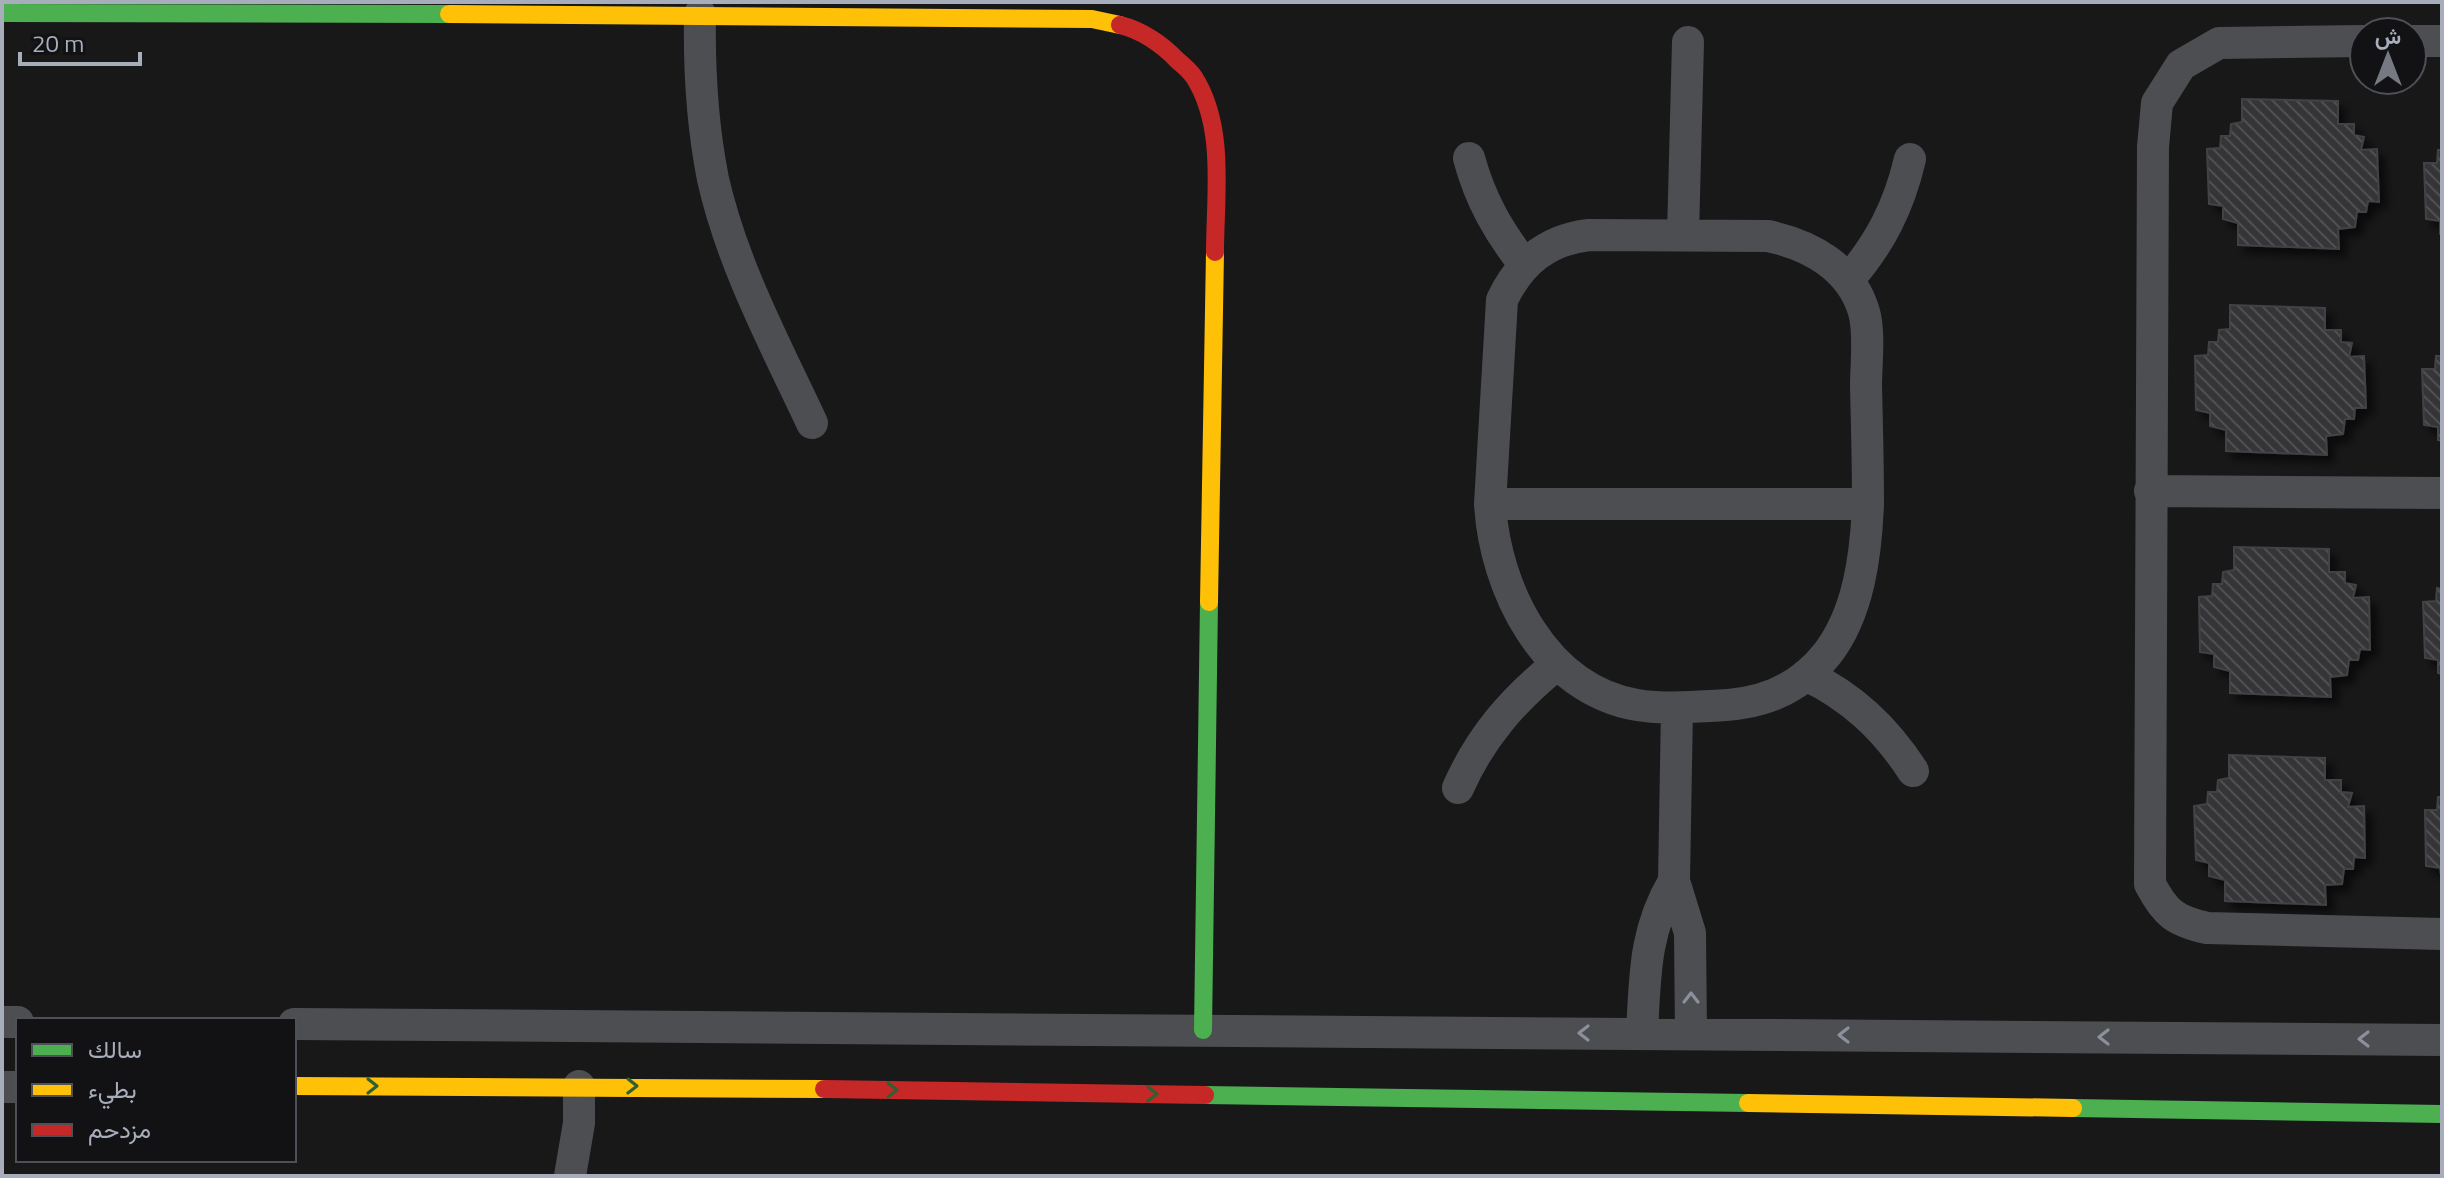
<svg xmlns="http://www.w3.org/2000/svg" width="2444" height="1178" font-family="'Titillium Web',Vazirmatn,sans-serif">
	<defs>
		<pattern id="building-back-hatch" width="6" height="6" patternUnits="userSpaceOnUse" patternTransform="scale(2)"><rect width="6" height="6" fill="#363638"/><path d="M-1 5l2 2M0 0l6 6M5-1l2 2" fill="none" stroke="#505053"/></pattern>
		<filter id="shadow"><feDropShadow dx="7" dy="7" stdDeviation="4" flood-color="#0009"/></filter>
	</defs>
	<rect width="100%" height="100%" fill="#181819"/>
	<path fill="url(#building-back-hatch)" stroke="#414245" stroke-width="2" filter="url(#shadow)" d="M2242 99 2338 101V124H2354V135L2364 137 2361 150 2377 149 2379 202 2368 201 2366 212H2357L2355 227 2338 229 2339 249 2238 245V223L2223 219V206L2209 204 2207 149 2220 148 2221 136H2230L2231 124 2242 122Z
		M2438 150H2442V235L2440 234V221L2426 219 2424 163H2437Z
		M2230 305 2325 308V330H2341V342L2352 343 2349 357 2364 356 2366 408H2355L2354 419H2345L2343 434 2326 436 2327 455 2226 451V430L2210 426V413L2196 410 2195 356 2208 355 2209 342H2218L2219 330 2230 329Z
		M2436 356H2442V441L2438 440V427L2424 425 2422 369H2435Z
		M2234 547 2329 549V572H2345V583L2356 585 2353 598 2369 597 2370 650 2360 649 2358 660H2349L2347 675 2330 677 2331 697 2230 693V671L2214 667V654L2200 652 2199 597 2212 596 2213 584H2222L2223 572 2234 570Z
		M2437 588 2442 589V674L2438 673V660L2425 658 2423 602 2436 601Z
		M2229 755 2325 758V780H2341V792L2352 793 2348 807 2364 806 2365 858 2354 857 2353 869H2344L2342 884 2325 885 2326 905 2225 901V880L2209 876V863L2196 860 2194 806 2207 804 2208 792H2217L2218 780 2229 778Z
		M2438 797H2442V881L2440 868 2426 866 2425 810H2437Z"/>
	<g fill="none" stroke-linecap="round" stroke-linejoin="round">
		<path stroke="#4c4e52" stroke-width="32" d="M700 14C699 70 702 124 713 179 732 264 775 344 812 423
			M2364 41 2219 43 2181 65 2157 103 2153 147 2150 884C2165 913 2175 921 2207 928L2442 934
			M2412 41H2442
			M1469 158C1480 199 1498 231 1524 264
			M1589 235 1768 236C1810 245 1851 267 1864 312 1870 332 1866 365 1866 386 1867 425 1868 464 1868 504 1866 554 1859 613 1827 654 1796 693 1757 705 1710 706 1685 707 1661 709 1637 705 1544 689 1495 589 1490 504L1502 300C1520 262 1547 240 1589 235Z
			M1683 235 1688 42
			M1848 280C1880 244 1899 206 1910 159
			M2150 491 2442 493
			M1490 504H1868
			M1806 675C1852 697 1885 728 1913 771
			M1677 708 1674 881 1690 933 1691 1034
			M1458 788C1481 736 1513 700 1557 664
			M2 1022H18
			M294 1024 2442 1040
			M1642 1034C1645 977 1644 931 1674 881
			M2 1087H18
			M570 1176 579 1123V1086"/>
		<path stroke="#4caf50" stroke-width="18" d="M2 13 449 14
			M1203 1030 1209 602
			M1205 1095 1748 1103
			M2073 1108 2442 1114"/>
		<path stroke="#ffc107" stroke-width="18" d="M449 14 1092 19 1120 25
			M1209 602 1215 252
			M294 1086 824 1089
			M1748 1103 2073 1108"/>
		<path stroke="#c62828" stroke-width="18" d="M1120 25C1141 30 1162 44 1177 60 1183 65 1190 71 1194 77 1226 127 1215 196 1215 252
			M824 1089 1205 1095"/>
	</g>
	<defs><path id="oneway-chevron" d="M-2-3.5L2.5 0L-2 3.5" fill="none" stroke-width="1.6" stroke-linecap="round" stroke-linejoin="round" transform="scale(2)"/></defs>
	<g stroke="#8c909c">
		<use href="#oneway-chevron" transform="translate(1691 998) rotate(-90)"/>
		<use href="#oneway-chevron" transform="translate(1584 1033) rotate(-180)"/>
		<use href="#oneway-chevron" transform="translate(1844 1035) rotate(-180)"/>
		<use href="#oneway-chevron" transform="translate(2104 1037) rotate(-180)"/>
		<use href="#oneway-chevron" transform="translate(2364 1039) rotate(-180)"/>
	</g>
	<g stroke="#2f6032">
		<use href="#oneway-chevron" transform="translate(372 1086)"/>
		<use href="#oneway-chevron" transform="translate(632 1086) rotate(1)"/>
		<use href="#oneway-chevron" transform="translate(892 1090) rotate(1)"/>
		<use href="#oneway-chevron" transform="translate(1152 1094) rotate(1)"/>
	</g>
	<rect width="2444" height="1178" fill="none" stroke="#a8adbb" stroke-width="8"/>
	<rect x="16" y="1018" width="280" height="144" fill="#121215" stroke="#4e5057" stroke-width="2"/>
	<rect x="32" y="1044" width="40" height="12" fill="#4caf50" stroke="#4e5057" stroke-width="2"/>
	<text x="88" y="1058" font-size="24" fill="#a8adbb">سالك</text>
	<rect x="32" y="1084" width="40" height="12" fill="#ffc107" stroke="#4e5057" stroke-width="2"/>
	<text x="88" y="1098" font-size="24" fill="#a8adbb">بطيء</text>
	<rect x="32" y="1124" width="40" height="12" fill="#c62828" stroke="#4e5057" stroke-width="2"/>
	<text x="88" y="1138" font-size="24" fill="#a8adbb">مزدحم</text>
	<g transform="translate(2388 56)"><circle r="38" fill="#121215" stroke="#4e5057" stroke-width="2"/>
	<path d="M0-6L14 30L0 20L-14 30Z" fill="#767982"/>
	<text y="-12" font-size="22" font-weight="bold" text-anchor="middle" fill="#a8adbb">ش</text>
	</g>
	<path d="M20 52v12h120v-12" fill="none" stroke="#a8adbb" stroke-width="4"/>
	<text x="32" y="52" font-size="24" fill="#a8adbb" stroke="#121215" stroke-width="6" paint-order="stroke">20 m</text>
</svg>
